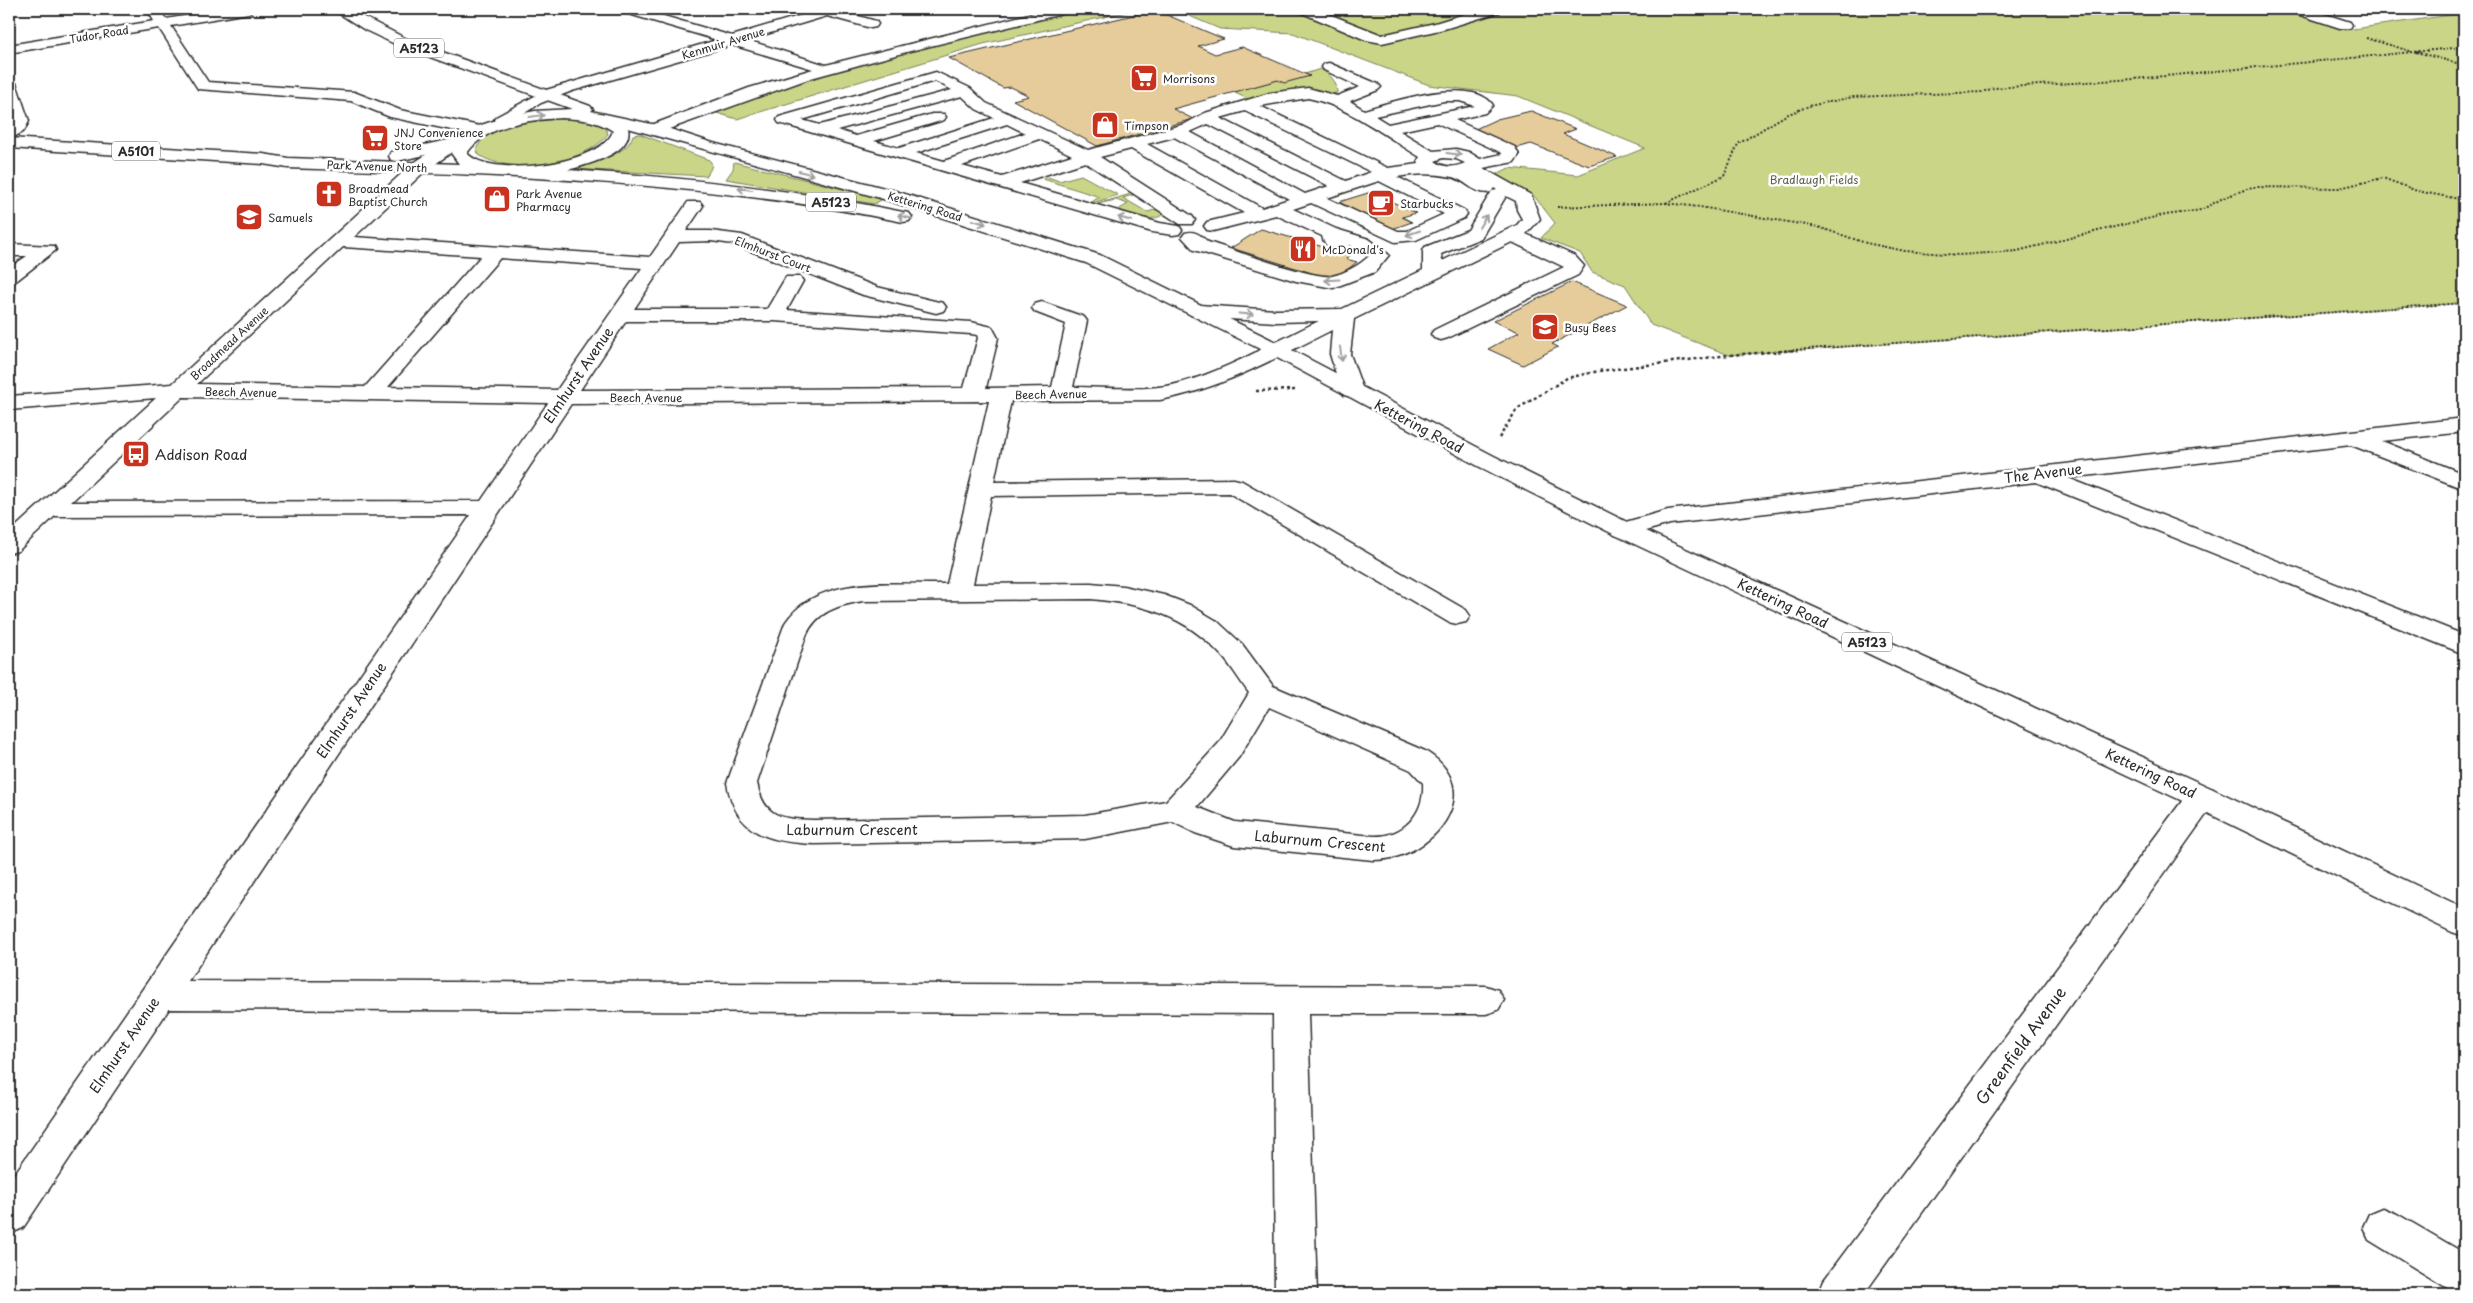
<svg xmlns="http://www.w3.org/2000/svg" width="2473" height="1303" font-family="'Playpen Sans',sans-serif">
	<rect width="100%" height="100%" fill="#fff"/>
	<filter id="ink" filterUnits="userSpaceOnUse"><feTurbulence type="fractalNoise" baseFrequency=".02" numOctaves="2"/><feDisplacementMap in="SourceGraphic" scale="10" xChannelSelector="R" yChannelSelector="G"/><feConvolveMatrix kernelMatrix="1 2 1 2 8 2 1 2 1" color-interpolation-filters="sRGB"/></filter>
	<g filter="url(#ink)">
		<path fill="#cad588" stroke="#7a805a" d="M1053 9H1140L983 44 737 119 700 108C815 64 934 36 1053 9Z
			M1173 9H2282L2346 30 2464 13V303L1729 355 1651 325 1625 285 1592 272 1580 253 1541 238 1555 223 1534 196 1495 175 1509 168 1578 175 1645 148 1518 96 1429 85 1293 33 1220 29Z
			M1320 69C1331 75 1337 81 1337 93L1329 94 1313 91 1250 100 1233 92 1278 80 1309 76 1305 74Z
			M556 118C572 118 603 115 608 134 587 164 509 176 479 155L476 149C489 123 531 120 556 118Z
			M640 134 709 160C715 164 709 172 706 176L572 169 573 166C592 161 627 157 633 135Z
			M734 162 883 199 874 204 726 179 733 169Z
			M1081 175 1118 195 1093 203 1091 202 1100 197 1043 179 1048 177 1059 181Z
			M1134 193 1136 194 1123 198 1147 212 1159 209 1164 214C1151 224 1132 214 1118 210L1128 204 1116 200 1097 204Z"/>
		<path fill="#e6cc9b" stroke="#2b2b2b" d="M1155 10 1224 39 1198 46 1215 54 1242 47 1310 76 1284 83 1278 80 1173 109 1193 119 1097 146 1013 100 1029 96 1011 87 1003 88 949 58Z
			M1531 111 1576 129 1563 134 1617 157 1589 166 1531 144 1517 148 1473 130 1497 119Z
			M1371 192 1416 213 1402 217 1412 222 1392 229 1339 202Z
			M1261 229 1351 255 1346 259 1357 262 1339 276 1328 278 1231 248Z
			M1572 282 1627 305 1552 344 1558 347 1523 365 1488 349 1519 332 1493 321Z"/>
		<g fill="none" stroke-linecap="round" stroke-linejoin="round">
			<g stroke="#2b2b2b" stroke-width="3">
				<path id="minor" d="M147 9H159L166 19 226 9H255L249 13 171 26 208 82 354 92 400 110 480 126 488 131 480 136 390 117 351 101 198 89 159 28 9 53V45L154 21Z
					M621 9H640L732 36 812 12 811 9H842L841 11 876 21 878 24 876 27 871 28 827 16 747 40 826 65 1049 9H1072L1070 12 914 50 811 78 655 134 649 132 647 129 649 126 749 88 813 69 732 45 572 91 541 103 508 123H496L494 120 496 117 546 90 717 40 622 12Z
					M1298 9H1316L1382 35 1435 23 1481 9H1502L1500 12 1444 29 1382 43 1366 40 1300 12Z
					M2289 9H2309L2350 22 2352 25 2350 28H2340L2291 12Z
					M1329 63 1378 84 1381 87 1378 90 1350 101 1364 110C1392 102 1472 75 1493 105L1485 113 1455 120 1515 147 1519 155 1514 162 1483 168 1531 195 1540 219 1526 234 1575 256 1584 266 1578 275 1448 338 1441 340 1434 338 1431 334 1434 330 1564 267 1512 242 1354 319 1350 354 1363 390 1360 395 1352 397 1344 395 1341 390 1330 354 1332 330C1277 357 1222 389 1160 400L1011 401 994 482 1234 479 1242 481 1466 610 1470 616 1466 622 1457 624 1448 622 1229 493 991 496 973 584 1091 583 1123 586 1164 595 1190 605 1217 621 1242 644 1273 686 1425 751C1490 790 1432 861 1373 860L1234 846 1195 833 1173 822 1085 839 814 844C768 842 736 834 727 783L785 623C818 573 895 585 947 584L989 401 571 404 188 981 1486 986 1498 990 1504 1000 1498 1010 1486 1014H1308L1317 1294H1275L1273 1014 169 1009 23 1228 9 1234V1182L471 515 55 516 18 551 9 553V533L156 398 9 410V396L172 384 412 164 447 141H459L461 144 459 147 424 172 354 237 650 257 688 202H700L703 206 686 231H711L742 235 877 287 943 303 946 307 943 311 936 313 863 295 733 244 711 241 679 242 634 309H767L786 277H800L803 281 787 310 971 322 992 327 998 338 986 388 1052 387 1066 324 1035 312 1032 308 1035 304 1042 302 1084 317 1087 321 1073 387C1106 387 1149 392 1180 383 1228 370 1274 342 1319 321L1276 322 1198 317 1191 315 1188 311 1191 307 1198 305 1276 310 1342 309 1423 270V251L1425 247 1468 230 1492 191 1497 190 1494 188 1491 192C1475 196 1466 180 1452 177 1431 173 1417 174 1397 177L1464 210 1467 214 1464 218 1416 240 1395 242 1311 203 1293 209 1336 229 1369 239 1389 255 1375 272 1333 288 1296 281 1194 250 1182 237 1185 233C1195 230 1200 235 1208 242 1231 249 1313 279 1332 276 1345 273 1360 265 1369 256L1348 244 1350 247 1348 251C1335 254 1325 248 1322 236L1276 215 1213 231 1207 230 1204 226 1207 222 1244 213 1131 149 1100 157 1192 216 1195 220 1192 224H1180L1085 162 1020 183 1160 223 1179 226 1182 230 1179 234 1173 235 1152 232 779 123 777 120 779 117 936 72 970 88 986 103 1088 150 1185 124 1205 113 1270 93 1308 88 1337 96 1360 87 1324 70 1322 67 1324 64ZM935 81 952 90 820 125 802 120ZM962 96 976 109 994 118 899 148 874 141 944 120 946 117 944 114H932L856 136 837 130ZM1308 98C1348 106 1385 136 1420 157L1418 160 1419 164 1388 168 1260 106ZM1444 101H1460L1475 106 1388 124 1375 116ZM1245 111 1371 172 1346 181 1220 118ZM1437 123 1502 153V154L1480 159 1469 152 1456 149 1433 151 1400 131ZM1007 124 1025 133 944 161 916 153ZM1208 124 1329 186 1305 194 1190 132ZM1174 137 1289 199 1262 208 1147 144ZM1039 139 1072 155 1002 177 962 166ZM1443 158 1456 159 1465 163C1454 168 1444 168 1435 161ZM1379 181 1444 214 1407 231H1398L1327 198ZM1506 196 1516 201 1517 210 1522 219 1517 225 1442 261 1441 254 1481 238ZM343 247 481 256 365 387 197 384ZM500 258 642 268 557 390 388 387ZM626 321H774L971 334 977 335 978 338 964 388 580 390ZM183 397 548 403 481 501 71 502ZM1091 599C1144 604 1185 615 1222 656 1232 667 1240 681 1249 693L1219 743 1166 801 1085 815 814 820C782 819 764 818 757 783L806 636C816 612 838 605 863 601ZM1269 707 1411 770 1423 783C1425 814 1403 837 1373 836L1235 822 1197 807 1239 757Z
					M9 79 16 83 29 121 24 131 9 140V127L13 121 9 107Z
					M9 244 54 246 56 250 16 281 9 283V268L27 256H9Z
					M2464 418V432L2382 441 2464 474V489L2351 445 2068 478 2464 635V654L2036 482 1670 524 1624 537 1615 535 1612 530 1615 525 1668 510Z
					M2202 786 2213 789 2217 797 2213 805 1864 1294H1818L1824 1280 2191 789Z
					M2383 1208 2397 1214 2464 1253V1294L2449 1289 2369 1240 2363 1227 2369 1214Z"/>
			</g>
			<g stroke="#2b2b2b" stroke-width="3">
				<path id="major" d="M332 9H348L407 39 590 106 593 109 591 111 661 126 713 143 892 190 1100 255 1282 345 1494 456 1633 525 2213 789 2464 908V936L2452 932 2191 805 1615 535 1478 466 1268 353 1086 263 880 198 628 128C634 154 585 165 568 170 681 177 792 189 903 212L909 213 912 217 909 221 903 222C700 180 494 175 288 168L263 164 9 148V138L263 154 288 158 459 164 451 153 454 149 397 161 391 160 389 156 391 152 448 140 481 125 509 116 535 111 572 109 397 45 365 30ZM562 118C581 119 596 120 613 131 602 165 489 179 467 153 488 124 528 120 562 118Z"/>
			</g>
			<path stroke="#2b2b2b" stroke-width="2" stroke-dasharray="2 2" stroke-linecap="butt" d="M2366 38 2410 51
				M2416 52 2464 65
				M1666 203 1724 176 1738 144 1786 115 1809 106 1853 97 1982 92 1994 88 2134 79 2464 47
				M1557 207 1665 203 1700 207 1818 227 1866 243 1905 251 1959 255 2017 251 2159 216 2201 210 2223 198 2252 187 2339 188 2383 178 2417 191 2464 200
				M1780 351 2464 303"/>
			<path stroke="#2b2b2b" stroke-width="2.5" stroke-dasharray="3 3" stroke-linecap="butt" d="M1256 391 1295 390
				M1499 438 1517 409 1567 378 1599 371 1729 355 1798 350"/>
			<use href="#minor" fill="#fff" fill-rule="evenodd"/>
			<use href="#major" fill="#fff" fill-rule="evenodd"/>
		</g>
		<defs><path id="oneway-shaft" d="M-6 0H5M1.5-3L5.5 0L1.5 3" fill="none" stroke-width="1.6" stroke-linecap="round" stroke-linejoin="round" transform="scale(1.25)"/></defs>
		<g stroke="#a0a0a0">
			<use href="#oneway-shaft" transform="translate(537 116) rotate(-8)"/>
			<use href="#oneway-shaft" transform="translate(1454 154) rotate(7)"/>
			<use href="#oneway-shaft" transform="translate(806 173) rotate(15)"/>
			<use href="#oneway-shaft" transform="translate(745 189) rotate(-173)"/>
			<use href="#oneway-shaft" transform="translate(905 217) rotate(-167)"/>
			<use href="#oneway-shaft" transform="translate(1125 219) rotate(-164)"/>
			<use href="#oneway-shaft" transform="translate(1483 221) rotate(-59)"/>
			<use href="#oneway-shaft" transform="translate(979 222) rotate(17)"/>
			<use href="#oneway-shaft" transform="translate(1413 233) rotate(161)"/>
			<use href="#oneway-shaft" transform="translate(1332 280) rotate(177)"/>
			<use href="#oneway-shaft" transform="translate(1246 314) rotate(4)"/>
			<use href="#oneway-shaft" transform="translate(1341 354) rotate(82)"/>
		</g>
	</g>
	<defs>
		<g id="supermarket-square" transform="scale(1.4375)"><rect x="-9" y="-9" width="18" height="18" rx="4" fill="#c8321e" stroke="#fff"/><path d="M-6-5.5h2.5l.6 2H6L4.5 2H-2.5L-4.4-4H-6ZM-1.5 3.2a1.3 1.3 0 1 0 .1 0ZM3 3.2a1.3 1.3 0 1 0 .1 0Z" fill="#fff"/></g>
		<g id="shop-square" transform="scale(1.4375)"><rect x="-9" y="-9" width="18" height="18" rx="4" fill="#c8321e" stroke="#fff"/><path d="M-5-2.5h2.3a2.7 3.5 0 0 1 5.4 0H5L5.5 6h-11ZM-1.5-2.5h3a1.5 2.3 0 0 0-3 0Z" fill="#fff"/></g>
		<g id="church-square" transform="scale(1.4375)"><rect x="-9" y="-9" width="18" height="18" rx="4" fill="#c8321e" stroke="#fff"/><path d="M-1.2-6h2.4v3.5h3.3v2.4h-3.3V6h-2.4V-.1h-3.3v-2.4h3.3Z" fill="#fff"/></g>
		<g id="cafe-square" transform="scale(1.4375)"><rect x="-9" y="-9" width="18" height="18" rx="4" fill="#c8321e" stroke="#fff"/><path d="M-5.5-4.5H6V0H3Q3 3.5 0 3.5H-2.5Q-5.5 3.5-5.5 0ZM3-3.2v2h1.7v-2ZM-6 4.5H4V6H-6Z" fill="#fff"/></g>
		<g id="school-square" transform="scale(1.4375)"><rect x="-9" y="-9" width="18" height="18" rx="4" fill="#c8321e" stroke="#fff"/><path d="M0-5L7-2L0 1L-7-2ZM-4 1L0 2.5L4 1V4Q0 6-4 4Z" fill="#fff"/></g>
		<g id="restaurant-square" transform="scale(1.4375)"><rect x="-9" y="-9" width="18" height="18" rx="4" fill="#c8321e" stroke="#fff"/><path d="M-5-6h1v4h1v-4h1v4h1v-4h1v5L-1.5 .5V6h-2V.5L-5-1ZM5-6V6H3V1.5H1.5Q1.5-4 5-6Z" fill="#fff"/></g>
		<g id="bus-square" transform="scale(1.4375)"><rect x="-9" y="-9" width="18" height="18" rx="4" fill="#c8321e" stroke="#fff"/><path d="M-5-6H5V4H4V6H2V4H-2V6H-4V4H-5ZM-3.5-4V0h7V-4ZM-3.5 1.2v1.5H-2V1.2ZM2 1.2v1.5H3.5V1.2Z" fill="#fff"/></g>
	</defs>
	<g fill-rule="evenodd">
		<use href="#supermarket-square" x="1144" y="78"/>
		<use href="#shop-square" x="1105" y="125"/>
		<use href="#supermarket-square" x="375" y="138"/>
		<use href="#church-square" x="329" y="194"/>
		<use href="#shop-square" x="497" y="199"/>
		<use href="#cafe-square" x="1381" y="203"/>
		<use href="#school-square" x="249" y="217"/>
		<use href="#restaurant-square" x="1303" y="249"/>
		<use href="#school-square" x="1545" y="327"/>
		<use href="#bus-square" x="136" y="454"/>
	</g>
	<g text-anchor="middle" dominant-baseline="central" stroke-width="5" stroke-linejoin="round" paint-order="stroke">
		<g font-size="11" fill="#2b2b2b" stroke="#fff">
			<text transform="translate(99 34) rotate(-9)">Tudor Road</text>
			<text transform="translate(723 43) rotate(-17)">Kenmuir Avenue</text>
			<text transform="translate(377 166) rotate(2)">Park Avenue North</text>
			<text transform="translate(925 206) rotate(17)">Kettering Road</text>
			<text transform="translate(773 254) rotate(21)">Elmhurst Court</text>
			<text transform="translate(229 343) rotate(-43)">Broadmead Avenue</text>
			<text transform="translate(241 392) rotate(1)">Beech Avenue</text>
			<text transform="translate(1051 394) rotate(-1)">Beech Avenue</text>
			<text x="646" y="397">Beech Avenue</text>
		</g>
		<g font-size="11" fill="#2b2b2b" stroke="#fff" text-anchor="start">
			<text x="1163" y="78">Morrisons</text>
			<text x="1124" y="125">Timpson</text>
			<text x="394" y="132">JNJ Convenience<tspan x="394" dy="13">Store</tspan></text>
			<text x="348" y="188">Broadmead<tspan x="348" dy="13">Baptist Church</tspan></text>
			<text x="516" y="193">Park Avenue<tspan x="516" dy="13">Pharmacy</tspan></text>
			<text x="1400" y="203">Starbucks</text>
			<text x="268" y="217">Samuels</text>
			<text x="1322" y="249">McDonald's</text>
			<text x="1564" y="327">Busy Bees</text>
		</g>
		<g font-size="11" fill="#5b5e47" stroke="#fff">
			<text x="1814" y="179">Bradlaugh Fields</text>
		</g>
		<g fill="#fff" stroke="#6b6b6b" stroke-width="1">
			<rect x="394" y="38.5" width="50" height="19" rx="4"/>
			<rect x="112" y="141.5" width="48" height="19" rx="4"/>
			<rect x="806" y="192.5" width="50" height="19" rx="4"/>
			<rect x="1842" y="632.5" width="50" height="19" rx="4"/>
		</g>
		<g font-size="12" font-weight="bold" fill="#2b2b2b">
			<text x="419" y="48">A5123</text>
			<text x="136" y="151">A5101</text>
			<text x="831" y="202">A5123</text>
			<text x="1867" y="642">A5123</text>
		</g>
		<g font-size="14" fill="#2b2b2b" stroke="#fff">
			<text transform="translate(578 375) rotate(-56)">Elmhurst Avenue</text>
			<text transform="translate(1419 426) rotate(28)">Kettering Road</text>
			<text transform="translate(2043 473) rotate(-7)">The Avenue</text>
			<text transform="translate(1783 603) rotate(25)">Kettering Road</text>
			<text transform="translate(351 710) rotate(-56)">Elmhurst Avenue</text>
			<text transform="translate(2151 773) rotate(25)">Kettering Road</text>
			<text x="852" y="829">Laburnum Crescent</text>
			<text transform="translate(1320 841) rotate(5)">Laburnum Crescent</text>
			<text transform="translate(124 1045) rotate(-56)">Elmhurst Avenue</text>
		</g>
		<g font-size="14" fill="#2b2b2b" stroke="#fff" text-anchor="start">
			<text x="155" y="454">Addison Road</text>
		</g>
		<g font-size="16" fill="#2b2b2b" stroke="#fff">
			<text transform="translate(2020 1045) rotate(-54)">Greenfield Avenue</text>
		</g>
	</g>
	<rect width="2473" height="1303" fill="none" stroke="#fff" stroke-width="30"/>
	<rect x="15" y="15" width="2443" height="1273" fill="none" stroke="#2b2b2b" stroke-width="2" filter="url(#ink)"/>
</svg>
